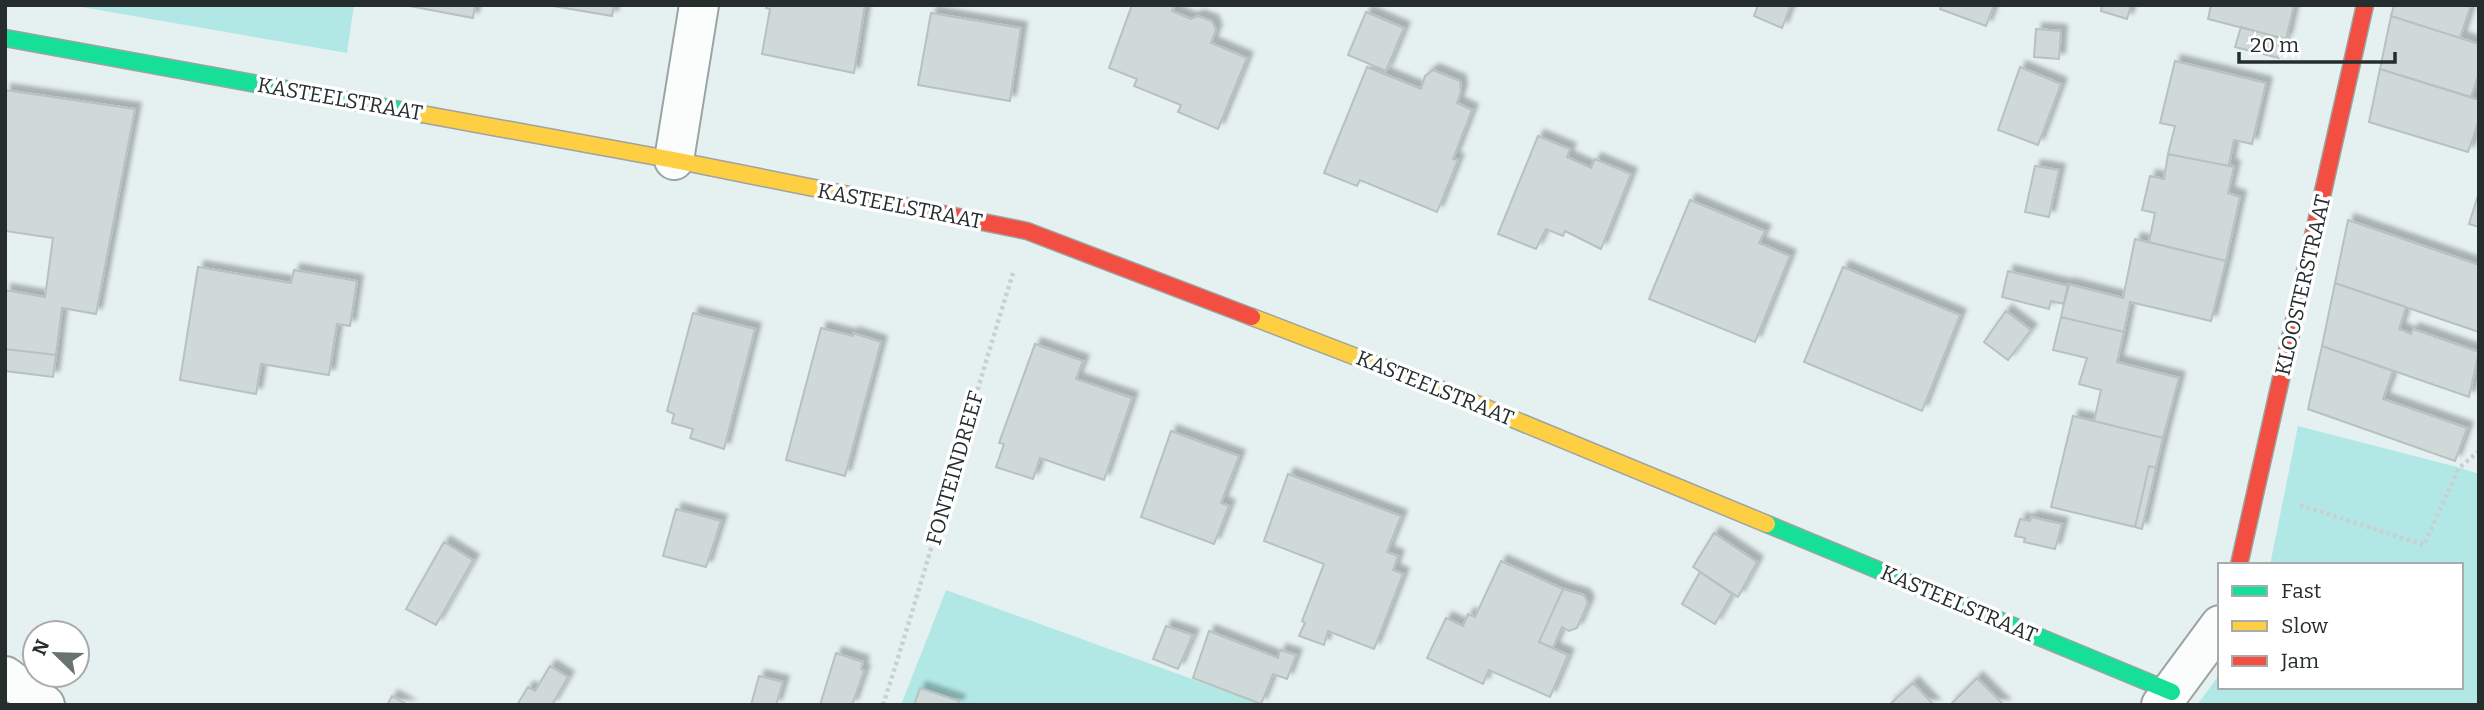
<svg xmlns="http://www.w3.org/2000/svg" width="2484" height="710" font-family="Bitter,serif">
	<defs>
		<filter id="shadow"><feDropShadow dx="6" dy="-6" stdDeviation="2" flood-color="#0004"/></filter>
	</defs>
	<rect width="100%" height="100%" fill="#e5f1f0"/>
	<path fill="#b1e8e6" d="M70 5H354L347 53Z
		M2298 426 2461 468 2479 474V705H2197L2220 674V687H2461V565H2270Z
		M946 590 1264 705H901Z"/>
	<path fill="#cfd9d8" stroke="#b8c1c0" stroke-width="2" filter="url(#shadow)" d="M404 5H475L473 18Z
		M547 5H614L612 16Z
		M766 5H865L854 73 762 54 770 9 766 8Z
		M1132 5H1175L1172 11 1191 19 1198 16 1212 21 1216 30 1211 43 1247 58 1218 129 1178 112 1181 105 1134 86 1137 79 1109 68Z
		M1758 5H1791L1782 28 1754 16Z
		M1941 5H1994L1986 26 1940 9Z
		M2102 5H2131L2127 19 2101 11Z
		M2211 5H2294L2286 39 2208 19Z
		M2394 5H2471L2460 38 2391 16Z
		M1366 12 1404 28 1386 71 1348 55Z
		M931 13 1021 28 1010 101 918 85Z
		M2391 16 2479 44V73L2471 97 2380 69Z
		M2241 27 2284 39 2279 58 2235 47Z
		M2036 29 2061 31 2059 59 2034 57Z
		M2175 61 2266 83 2252 144 2234 140 2229 164 2234 167 2168 154 2175 126 2160 123Z
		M1367 67 1421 89 1425 76 1433 70 1460 81 1461 91 1457 103 1472 110 1453 159 1458 160 1437 212 1360 180 1357 186 1324 173Z
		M2020 67 2061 84 2038 145 1998 130Z
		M2380 69 2479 100V120L2468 152 2369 122Z
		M5 90 135 109 96 314 62 308 56 355 5 349V290L45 297 53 238 5 231Z
		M1538 136 1570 149 1567 157 1591 168 1595 159 1631 174 1601 249 1565 231 1563 236 1546 229 1536 249 1498 234Z
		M2168 154 2234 167 2228 193 2240 197 2226 261 2149 242 2155 213 2142 210 2150 176 2164 179Z
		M2035 166 2059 170 2049 217 2025 212Z
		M2479 192V227L2469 224Z
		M1690 200 1765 231 1759 243 1790 256 1755 342 1649 299Z
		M2348 220 2479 265V332L2335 283Z
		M2135 239 2226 261 2211 321 2130 302 2124 332 2061 317 2068 284 2123 298Z
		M198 267 291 283 294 270 357 281 350 326 337 324 329 375 261 364 256 394 180 380Z
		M1843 267 1960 315 1922 411 1804 362Z
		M2008 271 2069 286 2064 304 2051 301 2049 309 2002 297Z
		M2335 283 2406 307 2399 329 2411 334 2413 329 2479 352 2469 397 2322 346Z
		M2006 311 2031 330 2008 360 1984 342Z
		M693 313 755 329 724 449 690 438 693 429 672 423 674 414 667 411Z
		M2061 317 2124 332 2117 362 2179 378 2163 438 2094 421 2101 390 2079 384 2087 358 2053 350Z
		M821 328 853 336V333L881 342 845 476 786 460Z
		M1035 344 1083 361 1076 379 1132 398 1104 480 1040 458 1033 479 996 467 1004 444 999 443Z
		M2322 346 2393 371 2383 399 2467 428 2455 461 2308 409Z
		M5 349 56 355 53 377 5 371Z
		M2073 416 2163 438 2156 468 2149 466 2135 527 2051 507Z
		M1171 431 1239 456 1221 503 1229 506 1214 544 1141 517Z
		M2149 466 2156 468 2142 529 2135 527Z
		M1288 474 1401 516 1387 552 1398 556 1393 570 1403 574 1374 649 1328 631 1324 645 1299 636 1305 623 1302 621 1324 564 1264 541Z
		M676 509 721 521 706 567 663 556Z
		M2031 517 2062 524 2055 549 2024 542 2025 538 2015 536 2020 519 2030 521Z
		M1714 533 1757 562 1738 597 1693 567Z
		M444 542 473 560 436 625 406 609Z
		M1501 561 1563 589 1539 642 1568 655 1550 697 1489 670 1483 684 1427 658 1446 618 1463 626 1468 614 1475 617Z
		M1700 572 1732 594 1715 624 1682 604Z
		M1563 589 1584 595 1588 603 1577 628 1569 631 1562 627 1553 648 1539 642Z
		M1166 626 1193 635 1178 669 1153 659Z
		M1209 631 1278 658 1280 650 1296 655 1287 679 1273 674 1261 704 1193 678Z
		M836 653 863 662 861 669 864 671 852 705H820Z
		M550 666 568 677 552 705H517L528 687 535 691Z
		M759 676 783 682 776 705H751Z
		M1977 678 2004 705H1950Z
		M1913 683 1934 705H1889Z
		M920 688 959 701 957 705H914Z
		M392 696 408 705H387Z"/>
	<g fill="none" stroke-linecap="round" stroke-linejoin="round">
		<g stroke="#9ba4a3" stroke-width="42">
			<path id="street" d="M674 160 699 5
				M5 676 45 705
				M2161 705 2220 625"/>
		</g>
		<g stroke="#9ba4a3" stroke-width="19">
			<path id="fast" d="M5 38 422 114
				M1767 524 2172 692"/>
		</g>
		<g stroke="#9ba4a3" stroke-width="19">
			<path id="slow" d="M422 114 674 160 869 199
				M1252 317 1450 393 1767 524"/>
		</g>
		<g stroke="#9ba4a3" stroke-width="19">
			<path id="jam" d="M869 199 1027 231 1252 317
				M2239 565 2365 5"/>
		</g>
		<path stroke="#cad0d0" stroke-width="4.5" stroke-dasharray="3.5 3.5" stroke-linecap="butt" d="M2300 505 2424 545 2459 468 2479 451
			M883 705C929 562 968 417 1013 273"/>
		<use href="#street" stroke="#fbfdfd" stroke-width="38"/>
		<use href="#fast" stroke="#16e098" stroke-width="16"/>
		<use href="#slow" stroke="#ffcf43" stroke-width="16"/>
		<use href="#jam" stroke="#f24e42" stroke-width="16"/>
	</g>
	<g text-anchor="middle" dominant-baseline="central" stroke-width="7" stroke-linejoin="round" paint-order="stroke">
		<g font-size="21" fill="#252e2d" stroke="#fff">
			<text transform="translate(340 99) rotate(10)">KASTEELSTRAAT</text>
			<text transform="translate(900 206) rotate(11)">KASTEELSTRAAT</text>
			<text transform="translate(2303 285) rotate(-77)">KLOOSTERSTRAAT</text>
			<text transform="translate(1435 388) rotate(22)">KASTEELSTRAAT</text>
			<text transform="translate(955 468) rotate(-74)">FONTEINDREEF</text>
			<text transform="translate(1959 604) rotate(23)">KASTEELSTRAAT</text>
		</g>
	</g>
	<rect width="2484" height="710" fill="none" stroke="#252e2d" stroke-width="14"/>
	<rect x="2218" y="563" width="245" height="126" fill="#ffffff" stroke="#a8abab" stroke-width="2"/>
	<rect x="2232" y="586" width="35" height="10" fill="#16e098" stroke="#a8abab" stroke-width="2"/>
	<text x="2281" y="598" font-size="21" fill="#252e2d">Fast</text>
	<rect x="2232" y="621" width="35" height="10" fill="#ffcf43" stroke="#a8abab" stroke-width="2"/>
	<text x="2281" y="633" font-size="21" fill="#252e2d">Slow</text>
	<rect x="2232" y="656" width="35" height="10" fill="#f24e42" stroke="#a8abab" stroke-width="2"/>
	<text x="2281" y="668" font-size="21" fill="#252e2d">Jam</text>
	<g transform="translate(56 654) rotate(293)"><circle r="33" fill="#ffffff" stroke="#a8abab" stroke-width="2"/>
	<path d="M0-5L12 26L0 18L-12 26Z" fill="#687271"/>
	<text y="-10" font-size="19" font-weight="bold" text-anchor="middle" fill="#252e2d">N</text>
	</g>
	<path d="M2239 52v10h156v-10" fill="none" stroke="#252e2d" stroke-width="3.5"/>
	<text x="2250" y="52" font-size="21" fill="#252e2d" stroke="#ffffff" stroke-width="5" paint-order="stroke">20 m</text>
</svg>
